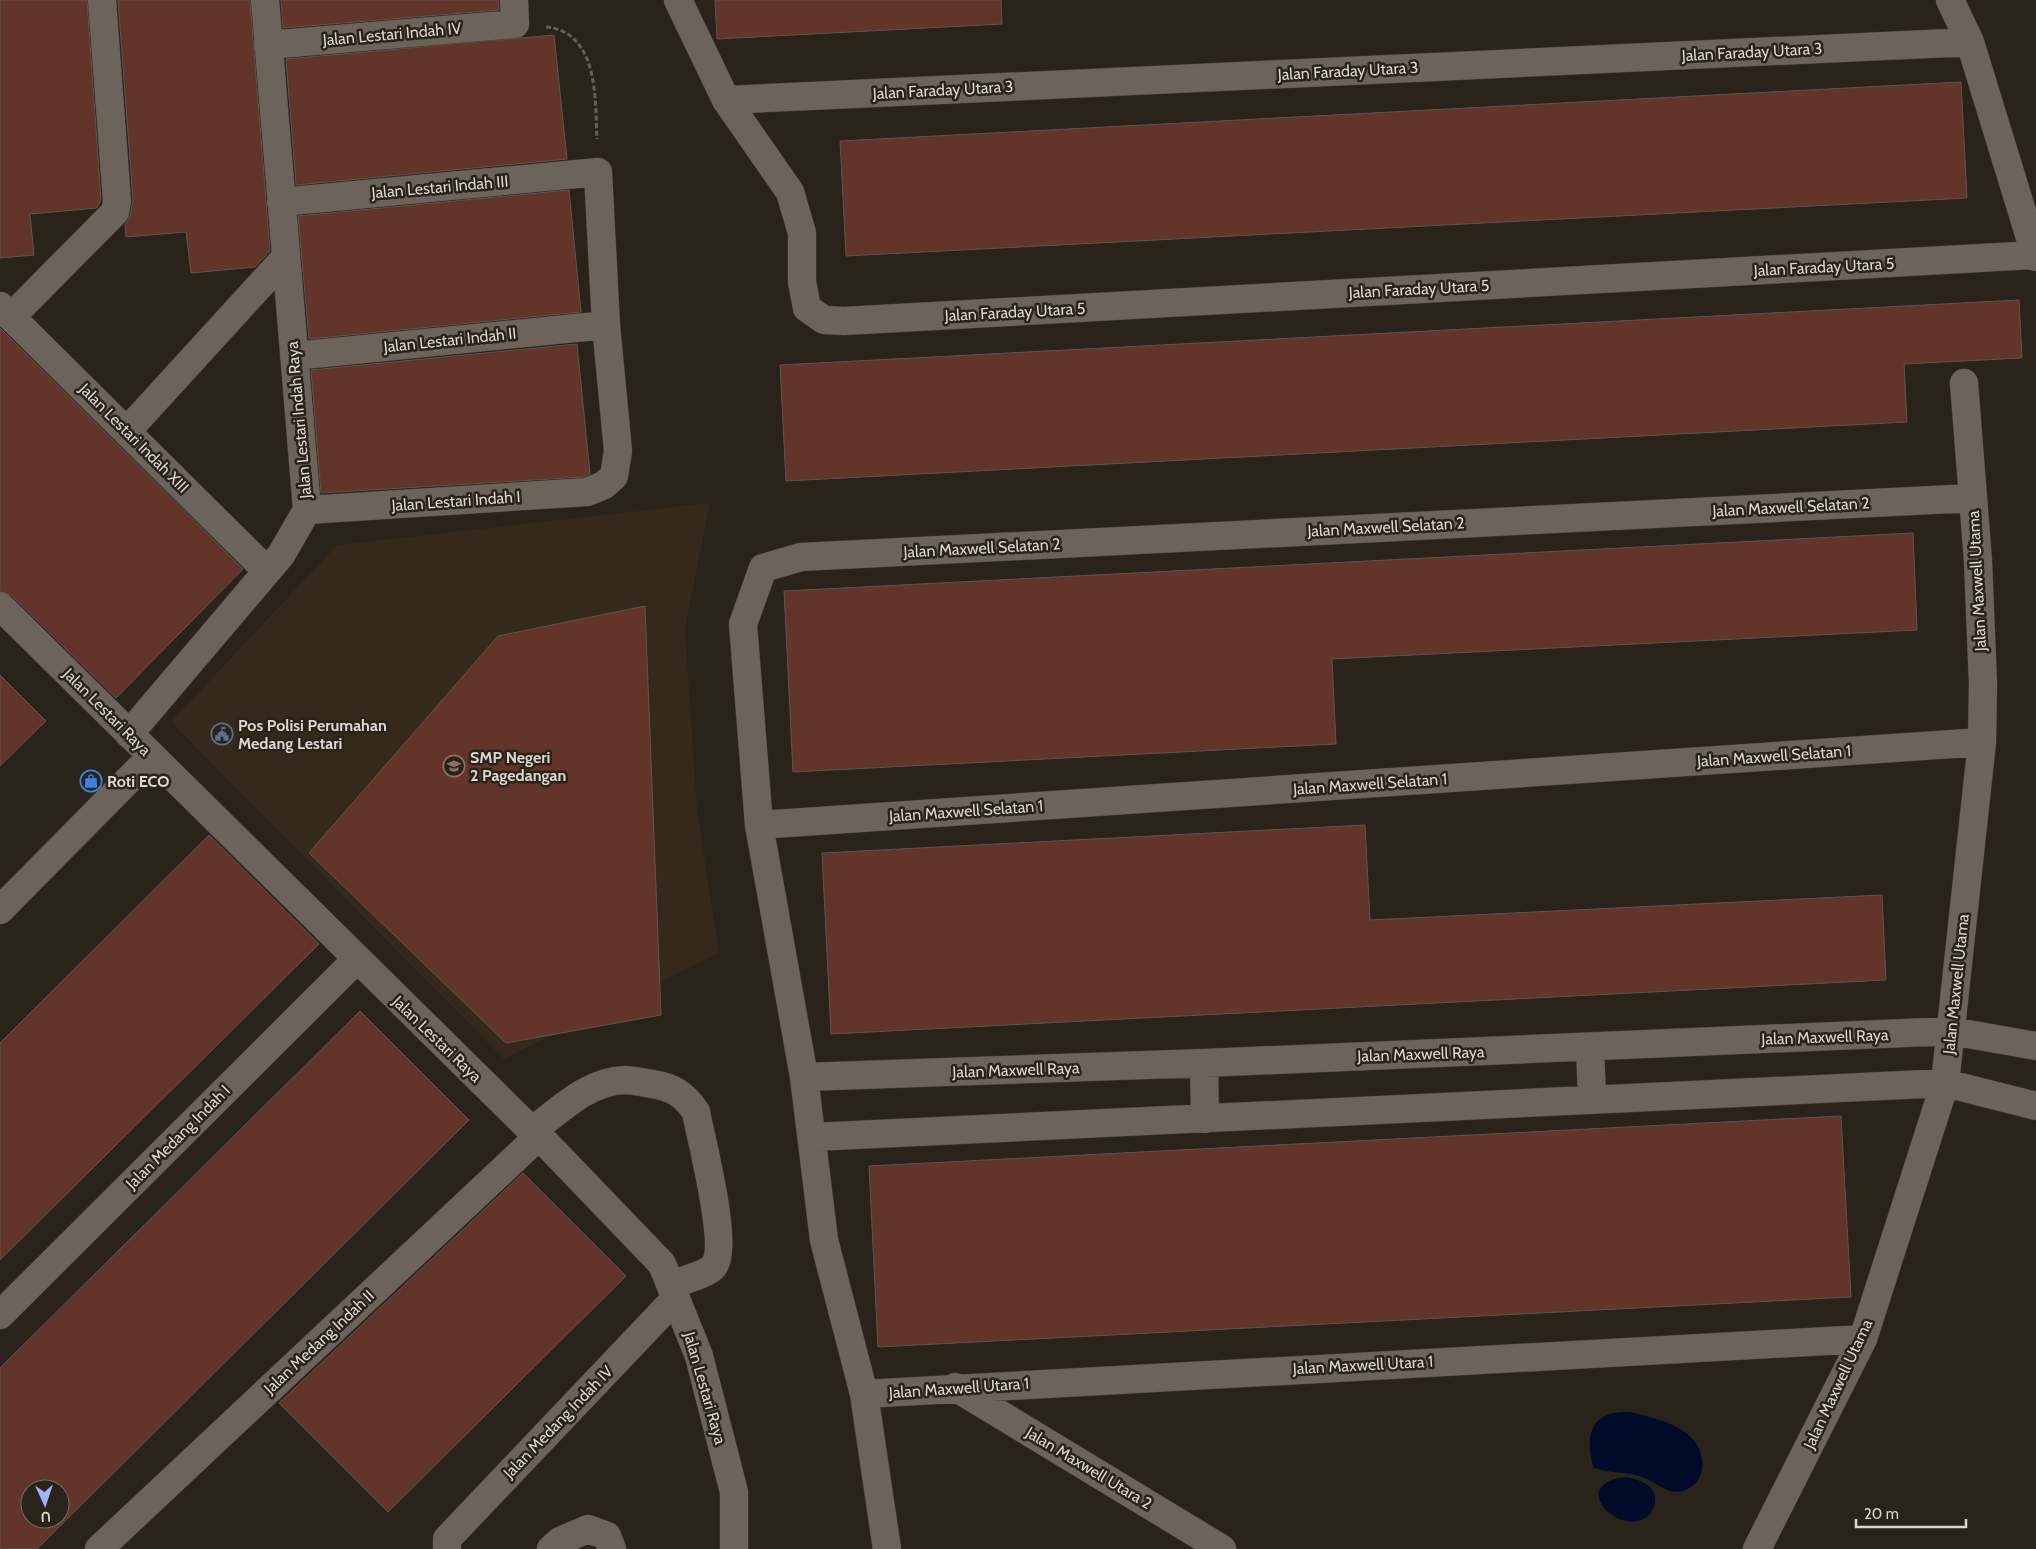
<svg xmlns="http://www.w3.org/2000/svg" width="2036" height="1549" font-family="Cabin,sans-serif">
	<rect width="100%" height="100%" fill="#2a231a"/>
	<path fill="#34291b" d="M710 503 685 628 697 810 719 953 504 1059 171 722 337 545Z"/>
	<path fill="#000a29" d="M1630 1412C1660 1419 1707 1430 1702 1469 1701 1479 1693 1488 1683 1491 1667 1495 1659 1484 1645 1478 1628 1471 1611 1474 1594 1468 1587 1449 1586 1421 1610 1414 1616 1412 1624 1412 1630 1412Z
		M1627 1477C1635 1479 1643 1481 1649 1486 1659 1495 1656 1512 1644 1519 1615 1534 1568 1483 1627 1477Z"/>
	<path fill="#63352a" stroke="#615451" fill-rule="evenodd" d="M0 0H87L101 200 97 208 30 214 34 255 0 258Z
		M118 0H250L270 251 255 267 191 273 186 232 126 237 125 225 130 215 133 200Z
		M281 0H498L499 10 283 28Z
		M715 0H1001L1002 24 717 39Z
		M554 35 567 159 296 185 286 59Z
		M1961 82 1967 198 846 256 840 141Z
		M569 190 581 312 309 339 298 216Z
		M2019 300 2022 358 1904 364 1907 422 786 481 780 365Z
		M0 328 243 569 116 698 11 595 0 591Z
		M577 344 590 474 583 477 321 493 311 370Z
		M1913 533 1917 630 1332 659 1336 744 793 772 784 591Z
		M645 606 661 1015 506 1043 309 853 498 636Z
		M0 675 46 721 0 766Z
		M1365 825 1370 920 1882 895 1886 980 831 1034 822 853Z
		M209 835 319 944 0 1260V1043Z
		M360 1011 469 1120 37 1549H0V1368ZM30 1489H60V1519H30Z
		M1841 1116 1851 1297 878 1347 869 1166Z
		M523 1173 626 1276 388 1512 279 1403Z"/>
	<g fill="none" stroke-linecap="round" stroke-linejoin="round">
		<g stroke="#47413a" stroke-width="29">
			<path id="street" d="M678 0 726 100 790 192 802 233V282L807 308 824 320 844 321 2035 255
				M1950 0 1970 42 2036 257
				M268 45 515 24 514 0
				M726 100 1970 42
				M281 202 598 172 606 325 618 451 614 476 604 485 587 492 307 510
				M0 306 267 571
				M11 317 115 212 117 201 102 0
				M294 356 606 325
				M127 431 286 257
				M0 606 532 1131 539 1136 662 1264 699 1356 734 1492V1549
				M129 734 281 555 307 510 265 0
				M759 825 1982 742
				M0 910 152 756
				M1590 1047 1592 1100
				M1204 1063 1205 1119
				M804 1077 1204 1063 1951 1031 2036 1046
				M532 1131C560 1110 588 1081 625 1080 634 1080 644 1083 652 1084 673 1087 685 1095 696 1112 701 1139 730 1248 713 1267 707 1274 681 1281 671 1285
				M812 1137 1945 1083 2036 1106
				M0 1315 356 960
				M955 1387 1222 1549
				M864 1394 1863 1339
				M99 1549 539 1136
				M447 1549V1539L676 1298
				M551 1549 560 1541 588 1529 607 1536 612 1549
				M887 1549 864 1394 824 1240 804 1077 759 825 743 624 763 568 801 557 1972 498
				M1757 1549 1863 1339 1945 1083 1982 742 1983 684 1978 561 1964 383"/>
		</g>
		<path stroke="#655e57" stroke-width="3" stroke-dasharray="5 2.5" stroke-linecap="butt" d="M546 27C599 32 595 100 597 139"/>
		<use href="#street" stroke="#6c635a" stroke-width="28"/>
	</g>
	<defs>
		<g id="civic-ring" transform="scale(1.125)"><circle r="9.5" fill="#2a231a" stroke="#5c6f8a" stroke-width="1.5"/><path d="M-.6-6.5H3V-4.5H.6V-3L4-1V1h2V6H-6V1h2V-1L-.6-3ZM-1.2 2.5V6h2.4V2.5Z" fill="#5c6f8a"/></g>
		<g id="school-ring" transform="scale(1.125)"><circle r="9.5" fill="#2a231a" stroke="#8d6e63" stroke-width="1.5"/><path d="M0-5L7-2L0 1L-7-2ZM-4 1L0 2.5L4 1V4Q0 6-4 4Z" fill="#8d6e63"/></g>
		<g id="shop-ring" transform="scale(1.125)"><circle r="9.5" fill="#2a231a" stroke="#3f7fe0" stroke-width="1.5"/><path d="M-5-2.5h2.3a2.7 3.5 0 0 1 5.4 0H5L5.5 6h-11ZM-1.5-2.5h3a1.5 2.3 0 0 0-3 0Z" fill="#3f7fe0"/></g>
	</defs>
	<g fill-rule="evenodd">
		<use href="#civic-ring" x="222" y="734"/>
		<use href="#school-ring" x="454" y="766"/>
		<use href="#shop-ring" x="91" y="781"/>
	</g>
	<g text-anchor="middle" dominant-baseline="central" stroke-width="5" stroke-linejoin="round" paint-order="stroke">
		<g font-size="16" fill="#dbd6d1" stroke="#2a231a">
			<text transform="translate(392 34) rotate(-5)">Jalan Lestari Indah IV</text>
			<text transform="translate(1752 52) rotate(-3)">Jalan Faraday Utara 3</text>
			<text transform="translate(1348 71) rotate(-3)">Jalan Faraday Utara 3</text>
			<text transform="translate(943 90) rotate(-3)">Jalan Faraday Utara 3</text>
			<text transform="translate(440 187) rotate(-5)">Jalan Lestari Indah III</text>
			<text transform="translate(1824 267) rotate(-3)">Jalan Faraday Utara 5</text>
			<text transform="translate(1419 289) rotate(-3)">Jalan Faraday Utara 5</text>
			<text transform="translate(1015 312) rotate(-3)">Jalan Faraday Utara 5</text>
			<text transform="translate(450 340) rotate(-6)">Jalan Lestari Indah II</text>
			<text transform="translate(299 420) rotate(-95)">Jalan Lestari Indah Raya</text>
			<text transform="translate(134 438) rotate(45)">Jalan Lestari Indah XIII</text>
			<text transform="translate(456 501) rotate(-4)">Jalan Lestari Indah I</text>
			<text transform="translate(1791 507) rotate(-3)">Jalan Maxwell Selatan 2</text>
			<text transform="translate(1386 527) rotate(-3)">Jalan Maxwell Selatan 2</text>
			<text transform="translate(982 548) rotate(-3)">Jalan Maxwell Selatan 2</text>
			<text transform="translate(1977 581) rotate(-93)">Jalan Maxwell Utama</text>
			<text transform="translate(107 712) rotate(45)">Jalan Lestari Raya</text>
			<text transform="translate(1774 756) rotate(-4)">Jalan Maxwell Selatan 1</text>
			<text transform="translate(1370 784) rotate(-4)">Jalan Maxwell Selatan 1</text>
			<text transform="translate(966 811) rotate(-4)">Jalan Maxwell Selatan 1</text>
			<text transform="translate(1956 984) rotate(-84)">Jalan Maxwell Utama</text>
			<text transform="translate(1825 1037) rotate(-2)">Jalan Maxwell Raya</text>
			<text transform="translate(437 1039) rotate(44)">Jalan Lestari Raya</text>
			<text transform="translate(1421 1054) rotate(-2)">Jalan Maxwell Raya</text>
			<text transform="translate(1016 1070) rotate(-2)">Jalan Maxwell Raya</text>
			<text transform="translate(178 1137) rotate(-45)">Jalan Medang Indah I</text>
			<text transform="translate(319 1342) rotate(-43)">Jalan Medang Indah II</text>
			<text transform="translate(1363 1365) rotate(-3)">Jalan Maxwell Utara 1</text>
			<text transform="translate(1838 1384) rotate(-65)">Jalan Maxwell Utama</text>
			<text transform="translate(705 1388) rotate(74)">Jalan Lestari Raya</text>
			<text transform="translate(959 1388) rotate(-4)">Jalan Maxwell Utara 1</text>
			<text transform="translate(558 1422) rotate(-46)">Jalan Medang Indah IV</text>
			<text transform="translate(1089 1468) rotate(31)">Jalan Maxwell Utara 2</text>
		</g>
		<g font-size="16" font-weight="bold" fill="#dbd6d1" stroke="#2a231a" text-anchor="start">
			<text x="238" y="725">Pos Polisi Perumahan<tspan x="238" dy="18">Medang Lestari</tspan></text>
			<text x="470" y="757">SMP Negeri<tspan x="470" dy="18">2 Pagedangan</tspan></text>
			<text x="107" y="781">Roti ECO</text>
		</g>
	</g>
	<g transform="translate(45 1504) rotate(177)"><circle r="24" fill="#2a231a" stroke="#716b63"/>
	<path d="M0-4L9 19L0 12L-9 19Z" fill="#9fb3fd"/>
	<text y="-8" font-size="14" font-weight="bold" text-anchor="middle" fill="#dbd6d1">U</text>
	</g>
	<path d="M1856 1519v8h110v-8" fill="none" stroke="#dbd6d1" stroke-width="2.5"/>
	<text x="1864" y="1519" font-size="15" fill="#dbd6d1" stroke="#2a231a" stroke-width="4" paint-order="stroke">20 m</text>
</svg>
